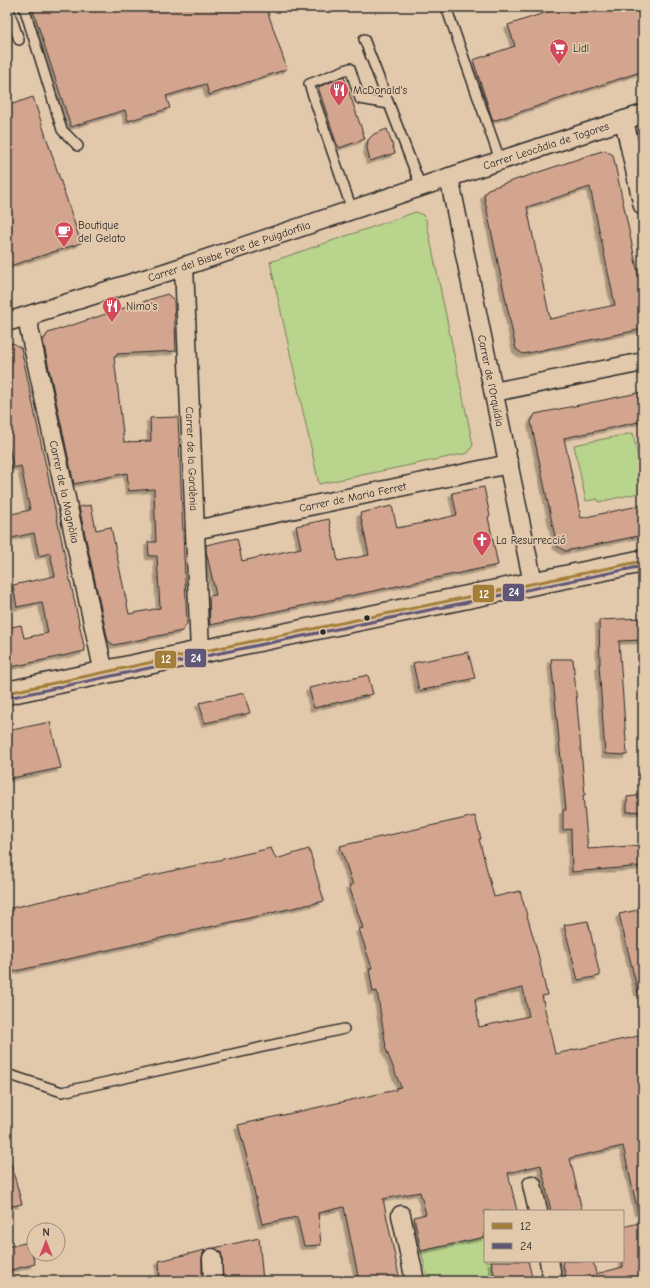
<svg xmlns="http://www.w3.org/2000/svg" width="650" height="1288" font-family="'Comic Neue',sans-serif">
	<defs>
		<filter id="shadow"><feDropShadow dx="-3.5" dy="3.5" stdDeviation="0" flood-color="#0004"/></filter>
	</defs>
	<rect width="100%" height="100%" fill="#e3c9ab"/>
	<filter id="ink" filterUnits="userSpaceOnUse"><feTurbulence type="fractalNoise" baseFrequency=".025" numOctaves="2"/><feDisplacementMap in="SourceGraphic" scale="8" xChannelSelector="R" yChannelSelector="G"/><feConvolveMatrix kernelMatrix="1 2 1 2 8 2 1 2 1" color-interpolation-filters="sRGB"/></filter>
	<g filter="url(#ink)">
		<path fill="#b9d48c" stroke="#72805c" d="M416 212 423 215 426 220 473 445 468 453 319 484 270 262Z
			M633 433 643 482V492L599 502 598 499 586 501 574 445Z
			M485 1237V1261H491L496 1281H428L421 1251Z"/>
		<path fill="#d3a58e" stroke="#2b2b2b" fill-rule="evenodd" filter="url(#shadow)" d="M32 7H266L287 69 209 95 206 84 166 96 170 108 128 121 125 110 71 127Z
			M562 7H643V71L493 121 473 60 515 46 508 25Z
			M344 77 365 139 339 148 338 145H337L318 87Z
			M33 97 81 243 7 267V106Z
			M387 129 395 153 370 161 367 148 368 140 374 134Z
			M605 150 613 155 643 297V329L523 354 516 349 484 196 488 189ZM590 187 615 305 550 319 527 207Z
			M167 294 174 300 176 351 117 354V356L114 357 124 442 151 441 150 418 178 417 187 624 182 631 114 645 108 641 79 507 91 505 96 530 111 527 129 614 160 608 157 556H149L148 542H156L154 489 129 491 127 473 74 484 43 341 48 333Z
			M13 343 21 348 85 651 7 668V628L21 625 24 638 48 633 42 602 17 607 13 585 55 576 50 553 39 556 34 533 7 539V515L30 510 21 466 13 468 7 436V345Z
			M643 392V421L564 438 581 518 643 505V535L565 551 557 546 531 422 535 414Z
			M484 487 490 516 488 517 498 565 210 625 209 596 216 595 206 551V545L237 538 242 561 301 548 296 526 329 519 338 561 369 555 360 513 392 506 397 528 418 524 457 515 452 493Z
			M643 618V640L619 641 627 755 605 754 599 664H600L599 620Z
			M468 652 475 678 419 691 413 663Z
			M551 659H573L585 795H583L588 849 643 845V866L572 872 571 829 563 830V810H566Z
			M368 675 373 694 314 708 309 688Z
			M244 693 250 713 205 723 199 703Z
			M50 722 61 768 7 779V731Z
			M643 795V811L627 812V797Z
			M475 816 481 839H479L494 897 520 891 538 954 547 995 542 996 555 1054 643 1035V1211L638 1212 623 1146 570 1158 582 1211H551L541 1165 508 1173 517 1211H485V1237L421 1251 414 1217 426 1214 420 1192 383 1199 400 1281H359L344 1207 318 1213 321 1245 304 1246 297 1217 262 1224 248 1165H249L238 1125 396 1090V1088L401 1087 385 1047H386L377 991 373 992 369 969 372 968 359 929 363 928 349 886 353 885 340 846ZM523 988 529 1016 479 1027 475 999Z
			M271 848 276 859 309 849 324 901 7 973V909Z
			M638 910 643 928V992H638L619 914Z
			M588 921 600 976 578 980 564 925Z
			M11 1164 22 1204 7 1207V1165Z
			M643 1222V1281H567L562 1261H593L596 1274 623 1267V1227Z
			M259 1238 263 1281H223L222 1257 221 1252 214 1248Z
			M29 1242 35 1264 7 1271V1247Z
			M205 1250 203 1254 202 1258V1281H160L159 1261Z
			M491 1261H528L533 1281H496Z"/>
		<g fill="none" stroke-linecap="round" stroke-linejoin="round">
			<g stroke="#2b2b2b" stroke-width="12">
				<path id="lane" d="M8 7 19 40
					M24 7 62 130 78 146
					M446 7 500 160
					M364 39 421 187
					M352 210 309 84 350 68 360 99 389 104
					M7 1078 13 1076 62 1092 344 1029"/>
			</g>
			<g stroke="#2b2b2b" stroke-width="21">
				<g id="street">
					<path d="M624 120 643 206"/>
					<path id="s1" d="M449 177 533 583"/>
					<path id="s2" d="M184 266 200 652"/>
					<path id="s3" d="M36 313 30 320 29 328 104 673"/>
					<path id="s4" d="M7 322 167 272 468 171 643 114"/>
					<path d="M494 392 643 362"/>
					<path id="s5" d="M195 530 509 464"/>
					<path d="M532 1185 538 1211"/>
					<path d="M401 1215 415 1281"/>
					<path d="M212 1258 213 1281"/>
					<path d="M549 1261 553 1281"/>
				</g>
			</g>
			<g stroke="#2b2b2b" stroke-width="25">
				<path id="secondary" d="M7 693 200 652 643 561"/>
			</g>
			<use href="#lane" stroke="#e3c9ab" stroke-width="9"/>
			<use href="#street" stroke="#e3c9ab" stroke-width="18"/>
			<use href="#secondary" stroke="#e3c9ab" stroke-width="22"/>
			<g stroke="#e3c9ab" stroke-width="6">
				<path id="bus-1" d="M7 693 200 652 643 561"/>
			</g>
			<g stroke="#e3c9ab" stroke-width="6">
				<path id="bus-2" d="M8 698 201 657 643 566"/>
			</g>
			<use href="#bus-1" stroke="#a27e39" stroke-width="3"/>
			<use href="#bus-2" stroke="#605677" stroke-width="3"/>
		</g>
	</g>
	<defs>
		<g id="supermarket-pin" transform="scale(1)"><path d="M0 17L-7.5 6A9.5 9.5 0 1 1 7.5 6Z" fill="#d1495b" stroke="#e3c9ab"/><path d="M-6-5.5h2.5l.6 2H6L4.5 2H-2.5L-4.4-4H-6ZM-1.5 3.2a1.3 1.3 0 1 0 .1 0ZM3 3.2a1.3 1.3 0 1 0 .1 0Z" fill="#fff"/></g>
		<g id="restaurant-pin" transform="scale(1)"><path d="M0 17L-7.5 6A9.5 9.5 0 1 1 7.5 6Z" fill="#d1495b" stroke="#e3c9ab"/><path d="M-5-6h1v4h1v-4h1v4h1v-4h1v5L-1.5 .5V6h-2V.5L-5-1ZM5-6V6H3V1.5H1.5Q1.5-4 5-6Z" fill="#fff"/></g>
		<g id="cafe-pin" transform="scale(1)"><path d="M0 17L-7.5 6A9.5 9.5 0 1 1 7.5 6Z" fill="#d1495b" stroke="#e3c9ab"/><path d="M-5.5-4.5H6V0H3Q3 3.5 0 3.5H-2.5Q-5.5 3.5-5.5 0ZM3-3.2v2h1.7v-2ZM-6 4.5H4V6H-6Z" fill="#fff"/></g>
		<g id="church-pin" transform="scale(1)"><path d="M0 17L-7.5 6A9.5 9.5 0 1 1 7.5 6Z" fill="#d1495b" stroke="#e3c9ab"/><path d="M-1.2-6h2.4v3.5h3.3v2.4h-3.3V6h-2.4V-.1h-3.3v-2.4h3.3Z" fill="#fff"/></g>
	</defs>
	<g fill-rule="evenodd">
		<use href="#supermarket-pin" x="559" y="48"/>
		<use href="#restaurant-pin" x="339" y="90"/>
		<use href="#cafe-pin" x="64" y="231"/>
		<use href="#restaurant-pin" x="112" y="306"/>
		<use href="#church-pin" x="482" y="540"/>
	</g>
	<g fill="#2b2b2b" stroke="#e3c9ab" stroke-width="1.5">
		<circle cx="367" cy="618" r="3.5"/>
		<circle cx="323" cy="632" r="3.5"/>
	</g>
	<g text-anchor="middle" dominant-baseline="central" stroke-width="3.5" stroke-linejoin="round" paint-order="stroke">
		<g font-size="11" fill="#2b2b2b" stroke="#e3c9ab" text-anchor="start">
			<text x="573" y="48">Lidl</text>
			<text x="353" y="90">McDonald's</text>
			<text x="78" y="225">Boutique<tspan x="78" dy="13">del Gelato</tspan></text>
			<text x="126" y="306">Nimo's</text>
			<text x="496" y="540">La Resurrecció</text>
		</g>
		<g font-size="11" fill="#2b2b2b" stroke="#e3c9ab">
			<text stroke="none"><textPath href="#s4" startOffset="567">Carrer Leocàdia de Togores</textPath></text>
			<text stroke="none"><textPath href="#s4" startOffset="233">Carrer del Bisbe Pere de Puigdorfila</textPath></text>
			<text stroke="none"><textPath href="#s1" startOffset="208">Carrer de l'Orquídia</textPath></text>
			<text stroke="none"><textPath href="#s2" startOffset="193">Carrer de la Gardènia</textPath></text>
			<text stroke="none"><textPath href="#s3" startOffset="185">Carrer de la Magnòlia</textPath></text>
			<text stroke="none"><textPath href="#s5" startOffset="161">Carrer de Maria Ferret</textPath></text>
		</g>
	</g>
	<g stroke="#e3c9ab" stroke-width="1.5">
		<rect x="502" y="583" width="23" height="19" rx="4" fill="#605677"/>
		<rect x="472" y="584" width="23" height="19" rx="4" fill="#a27e39"/>
		<rect x="184" y="648" width="23" height="20" rx="4" fill="#605677"/>
		<rect x="154" y="650" width="23" height="19" rx="4" fill="#a27e39"/>
	</g>
	<g font-size="11" text-anchor="middle" font-weight="bold" fill="#fff">
		<text x="514" y="596">24</text>
		<text x="484" y="598">12</text>
		<text x="196" y="662">24</text>
		<text x="166" y="663">12</text>
	</g>
	<rect width="650" height="1288" fill="none" stroke="#e3c9ab" stroke-width="24"/>
	<rect x="12" y="12" width="626" height="1264" fill="none" stroke="#2b2b2b" stroke-width="1.5" filter="url(#ink)"/>
	<rect x="484" y="1210" width="140" height="52" fill="#e3c9ab" stroke="#998a78"/>
	<rect x="492" y="1223" width="20" height="6" fill="#a27e39" stroke="#998a78"/>
	<text x="520" y="1230" font-size="12" fill="#2b2b2b">12</text>
	<rect x="492" y="1243" width="20" height="6" fill="#605677" stroke="#998a78"/>
	<text x="520" y="1250" font-size="12" fill="#2b2b2b">24</text>
	<g transform="translate(46 1242)"><circle r="19" fill="#e3c9ab" stroke="#998a78"/>
	<path d="M0-3L7 15L0 10L-7 15Z" fill="#d1495b"/>
	<text y="-6" font-size="11" font-weight="bold" text-anchor="middle" fill="#2b2b2b">N</text>
	</g>
</svg>
